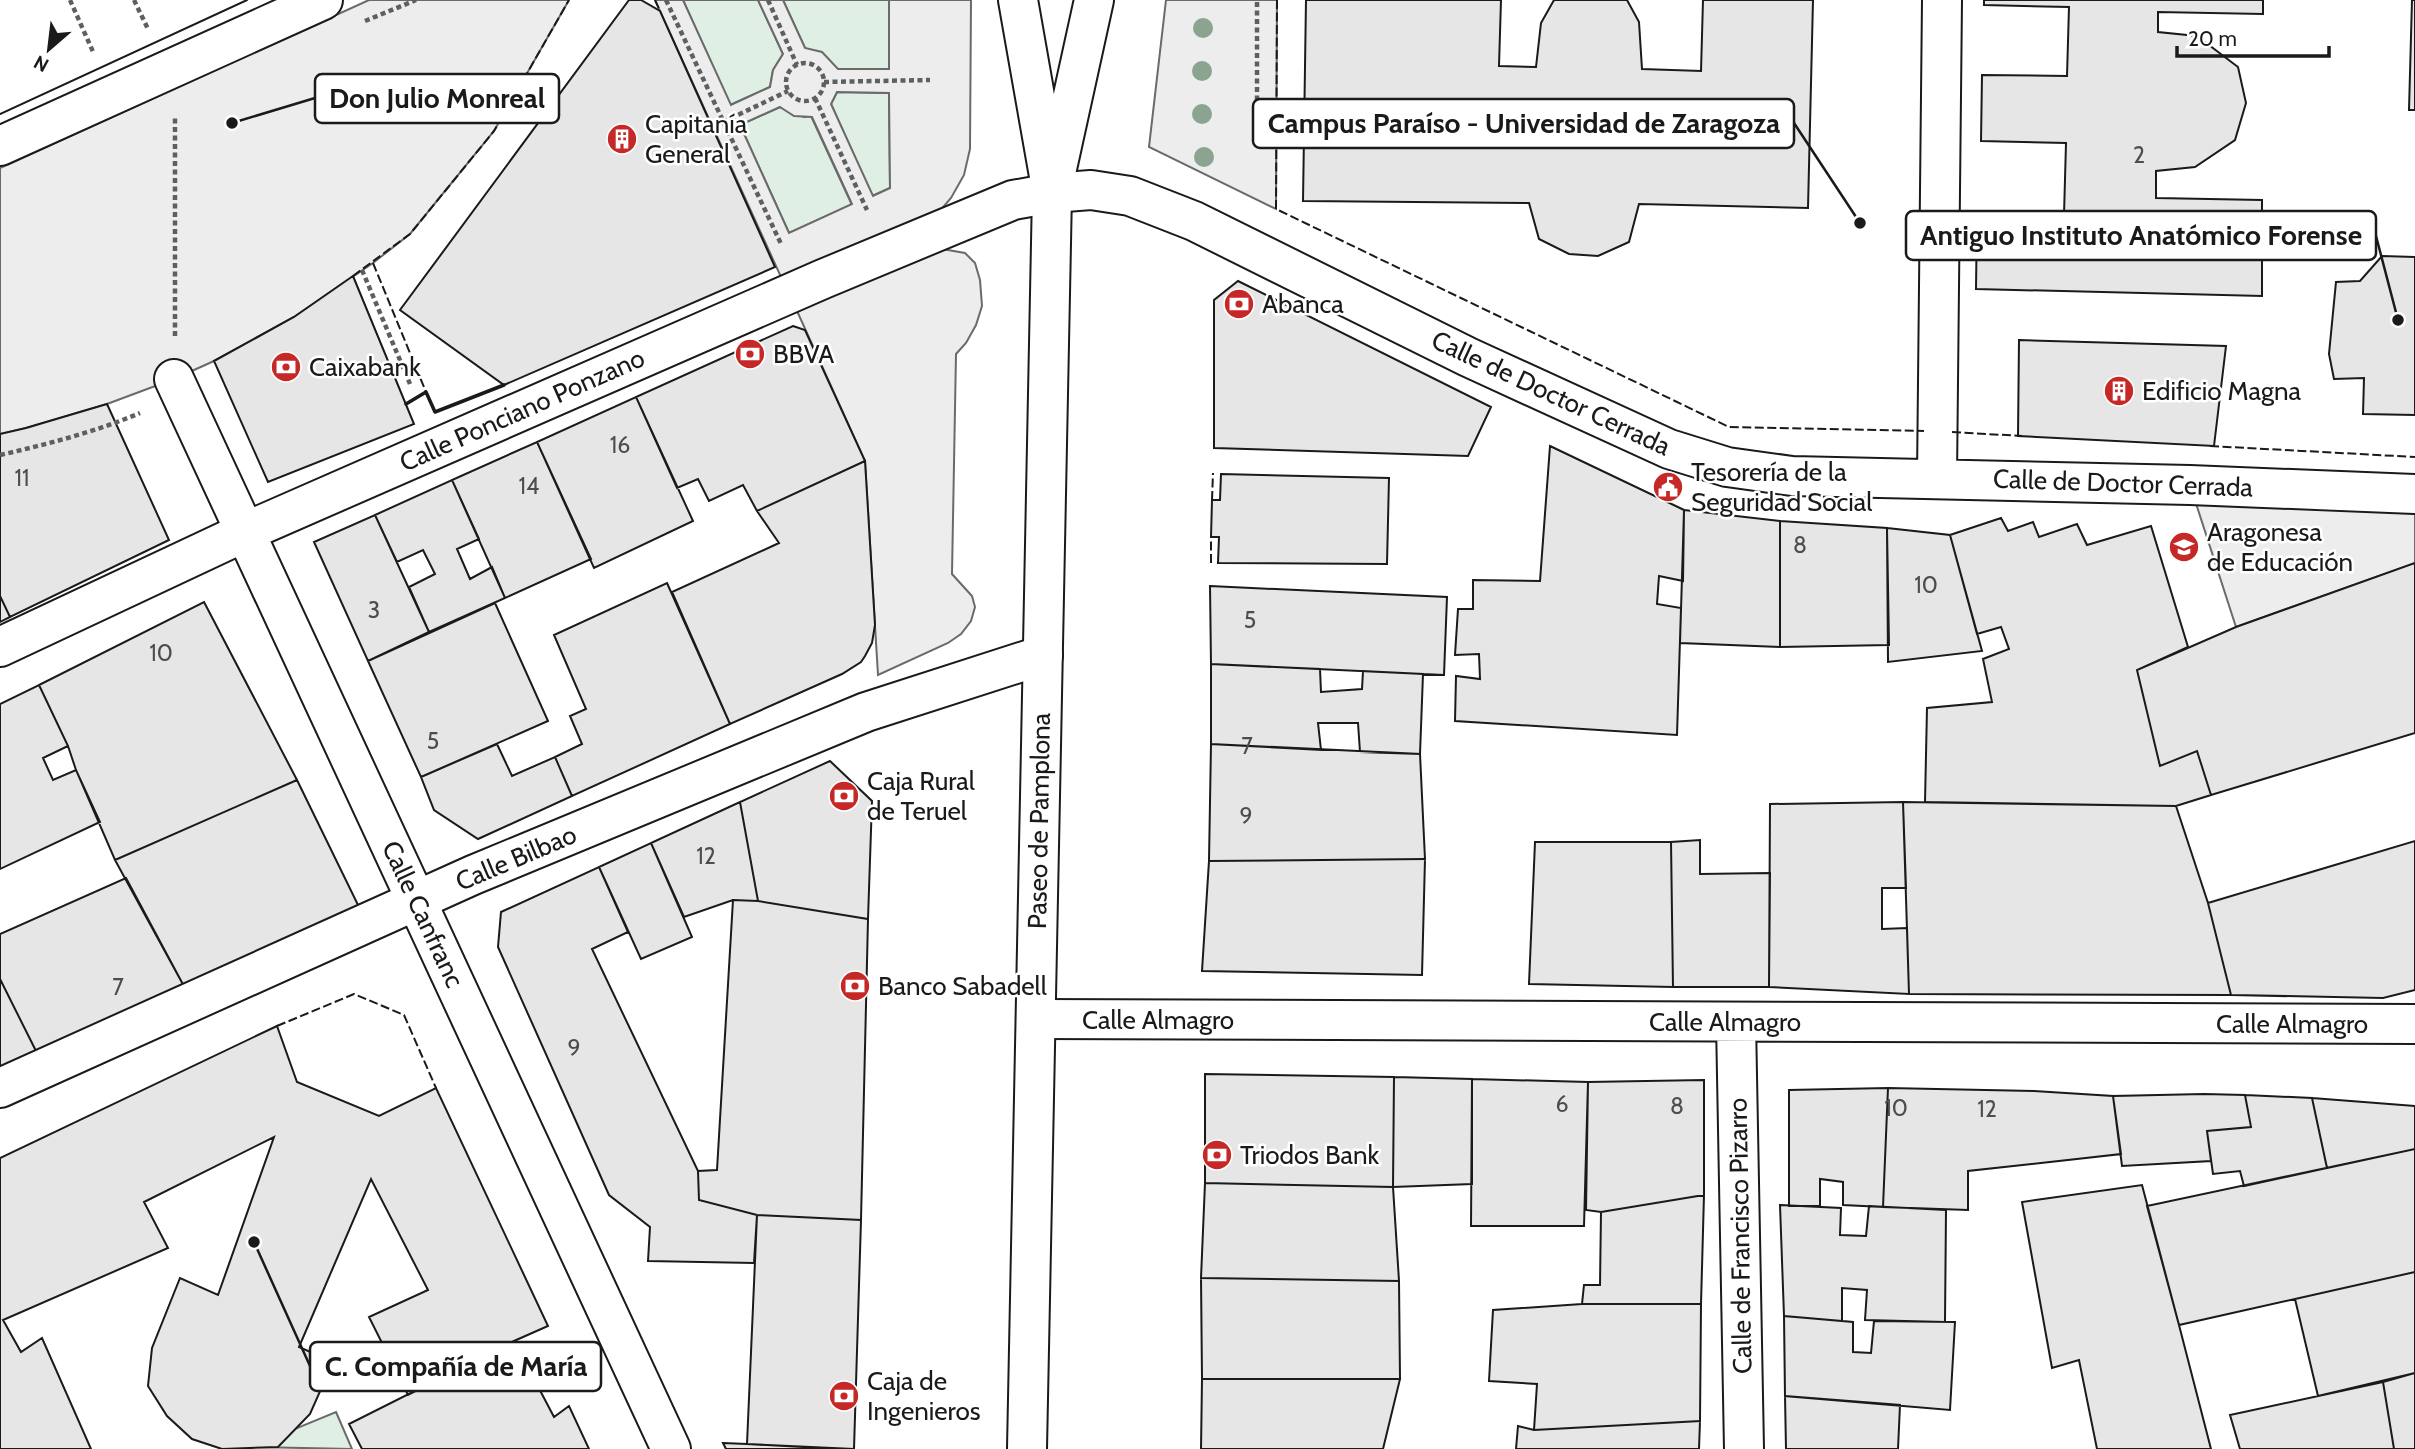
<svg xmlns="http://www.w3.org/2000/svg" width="2415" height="1449" font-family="Cabin,sans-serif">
	<rect width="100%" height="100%" fill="#fff"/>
	<path fill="#e0efe3" stroke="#6a6a6a" stroke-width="2" d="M683 0H758L783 54 773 70 770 87 730 105Z
		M783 0H889V69H837L805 48Z
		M837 92 889 93 890 188 872 196 831 104Z
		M780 107 804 117 811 116 852 205 789 233 740 125Z
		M336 1412 352 1449 251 1447Z"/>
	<path fill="#ededed" stroke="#6a6a6a" stroke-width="2" fill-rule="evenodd" d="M369 0H569L494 131 410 234 373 263 294 317 214 361 174 379 107 404 26 428 0 434V168Z
		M655 0H683L731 105 770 87 773 70 783 54 758 0H783L805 48 822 52 838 69H889V0H971L970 149 964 175 951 198 939 212 786 288ZM837 92 889 93 890 188 873 196 831 104ZM780 107 794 116 812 117 852 204 789 233 740 125Z
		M1166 0H1277L1276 209 1149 147Z
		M942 249 965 253 975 263 980 280 982 306 976 325 966 343 956 354 952 574 972 596 975 607 971 621 961 634 948 643 878 675 865 461 797 311Z
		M2190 485 2415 494V563L2236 627Z"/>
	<path fill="#e6e6e6" stroke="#1a1a1a" stroke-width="2" d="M629 0H641L660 11 775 267 504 385 400 310Z
		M1306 0H1501L1499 66 1536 67 1541 23 1554 0H1627L1639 22 1642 69 1701 71 1703 0H1813L1808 208 1639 204 1629 242 1598 256 1569 254 1539 239 1529 203 1303 201Z
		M1984 0H2263V14L2158 12V32L2197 36 2238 67 2246 103 2235 140 2195 167 2156 171V198L2262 200V296L1976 289 1977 212 2064 215 2066 143 1981 141 1982 75 2067 76 2069 7 1984 5Z
		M2412 0H2415V110H2409Z
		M2382 256 2415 257V415L2363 414 2364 378 2334 379 2329 354 2336 282 2360 281Z
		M353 276 414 424 268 482 214 361 294 317Z
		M1238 281 1491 407 1468 456 1214 448V300Z
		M793 326 805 330 865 461 757 511 743 485 709 501 698 479 677 488 636 397Z
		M2019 340 2226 346 2214 446 2018 436Z
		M636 397 693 521 594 568 537 442Z
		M107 404 169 540 10 617 0 596V434L26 428Z
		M537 442 591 559 505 598 452 480Z
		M1550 446 1684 510 1683 581 1659 576 1657 604 1681 608 1677 735 1455 721 1456 676 1480 679 1479 654 1455 655 1458 609H1473V580L1540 581Z
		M865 461 875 625 872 643 865 656 861 662 842 674 730 724 672 592 779 543 757 511Z
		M1221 474 1389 478 1387 564 1218 563 1219 537H1211L1212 500H1220Z
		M452 480 479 539 457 549 470 579 492 567 505 598 429 632 409 587 435 574 423 550 397 562 375 515Z
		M1684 510 1780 521V647L1680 643Z
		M375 515 429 632 368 661 314 542Z
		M2001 518 2008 531 2033 522 2039 537 2077 524 2087 545 2151 526 2188 647 2137 670 2160 766 2197 751 2211 795 2176 806 1925 802 1927 708 1992 702 1983 659 2009 649 2001 627 1977 634 1950 535Z
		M1780 521 1887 528 1889 645 1780 647Z
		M1887 528 1950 535 1982 651 1888 662Z
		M2415 563V733L2211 795 2197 751 2160 766 2137 670 2236 627Z
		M667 583 730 724 572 796 555 757 582 744 570 716 586 709 554 635Z
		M1210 586 1447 597 1444 675 1211 664Z
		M0 596 10 617 0 622Z
		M204 602 297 780 115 860 76 770 68 746 39 685Z
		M495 603 548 721 421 777 368 661Z
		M1211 664 1320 669 1321 692 1362 689 1363 671 1423 674 1420 754 1360 752 1358 723H1318L1321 750 1211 744Z
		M39 685 68 746 43 758 53 780 76 770 100 822 0 869V704Z
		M497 744 512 776 555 757 572 796 478 839 434 810 421 777Z
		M1211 744 1420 754 1425 859 1209 861Z
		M830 761 872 801 868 919 758 901 740 802Z
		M297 780 360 909 186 990 115 860Z
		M740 802 758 901 733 900 684 917 651 843Z
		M1903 802 2176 806 2208 903 2231 995 1909 994Z
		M1903 802 1906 888H1882V929L1907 928 1909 994 1769 987 1770 804Z
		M1700 840V874L1770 873 1769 987H1673L1671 842Z
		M2415 841V990L2383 998 2231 995 2208 903Z
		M1535 842H1671L1673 987 1529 984Z
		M651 843 692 937 641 959 599 867Z
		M1425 859 1422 975 1202 971 1209 861Z
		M599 867 628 932 592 949 698 1171 699 1200 757 1215 754 1263 648 1261 650 1227 609 1195 498 947 501 912Z
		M126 878 186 990 37 1053 0 979V934Z
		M733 900 758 901 868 919 861 1220 757 1215 699 1200 698 1171 717 1170Z
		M0 979 37 1053 0 1069Z
		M277 1026 297 1082 379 1116 436 1088 548 1326 514 1341 408 1395 369 1317 428 1290 371 1179 299 1347 333 1362 310 1414 278 1447 222 1449 192 1439 167 1416 148 1386 152 1348 180 1278 218 1295 274 1137 144 1202 168 1248 3 1320 21 1352 42 1338 91 1449H0V1158Z
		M1205 1074 1394 1077 1393 1187 1205 1183Z
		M1394 1077 1472 1079V1184L1393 1187Z
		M1472 1079 1588 1082 1584 1226H1471Z
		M1704 1080V1195L1601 1212 1586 1210 1588 1082Z
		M1888 1088 2034 1091 2113 1096 2121 1154 1968 1171V1210L1883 1207Z
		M1888 1088 1883 1207 1843 1205V1182L1820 1179V1206H1789V1090Z
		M2204 1094 2245 1095 2251 1127 2207 1131 2211 1161 2122 1166 2113 1096Z
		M2245 1095 2312 1098 2327 1168 2244 1186 2240 1171 2213 1174 2207 1131 2251 1127Z
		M2312 1098 2415 1106V1149L2327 1168Z
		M2415 1149V1272L2179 1325 2147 1206Z
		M1205 1183 1393 1187 1399 1281 1201 1278Z
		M2142 1185 2179 1325 2211 1449H2097L2079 1360 2052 1368 2022 1202Z
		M1704 1195 1701 1304H1582L1584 1285H1600L1601 1212Z
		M1780 1205 1841 1208 1840 1235 1866 1236 1869 1206 1946 1210 1945 1322 1865 1320 1867 1290 1842 1288V1321L1784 1316Z
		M757 1215 861 1220 854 1449 747 1444Z
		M2415 1272V1373L2318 1396 2295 1299Z
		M1201 1278 1399 1281 1400 1379H1202Z
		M1582 1304H1701L1700 1421 1534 1430 1537 1384 1489 1381 1493 1310Z
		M1784 1316 1853 1322V1352L1871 1353 1874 1321 1955 1322 1950 1410 1785 1396Z
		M514 1341 554 1417 569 1406 589 1449H362L349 1424Z
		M2415 1373V1449H2394L2383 1382Z
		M1202 1379H1400L1383 1449H1201Z
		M2383 1382 2394 1449H2240L2230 1415Z
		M1785 1396 1900 1405 1898 1449H1786Z
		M1700 1421 1699 1449H1516L1518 1426 1534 1430Z
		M723 1443 747 1444 840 1449H726Z"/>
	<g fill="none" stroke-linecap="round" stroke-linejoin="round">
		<g stroke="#1a1a1a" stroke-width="42">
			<path id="minor" d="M0 146 323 0
				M174 379 671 1449
				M1937 478 1942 0
				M0 647 245 532 823 279 1013 200 1052 193 1091 190 1130 196 1194 221 1468 357 1669 449 1727 467 1792 476 2190 485 2415 494
				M1036 1019 2415 1024
				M1736 1022 1744 1449
				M0 1088 473 875 866 712 1043 655"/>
		</g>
		<g stroke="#1a1a1a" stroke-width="42">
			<path id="major" d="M1018 0 1052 193 1027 1449
				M1056 173 1094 0"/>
		</g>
		<path stroke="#5f5f5f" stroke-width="4.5" stroke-dasharray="5 3.5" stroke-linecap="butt" d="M70 0 94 54
			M134 0 148 29
			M666 0 782 246
			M768 0 797 65
			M365 21 416 0
			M786 82a19 19 0 1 1 38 0a19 19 0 1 1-38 0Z
			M824 82 930 80
			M815 98 867 210
			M723 122 788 91
			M1257 126V0
			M362 270 410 384
			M175 336V117
			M0 455C48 444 95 432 140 413"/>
		<use href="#minor" stroke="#fff" stroke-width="38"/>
		<use href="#major" stroke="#fff" stroke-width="38"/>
		<path stroke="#1a1a1a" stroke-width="2" d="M0 114 247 0"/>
		<path stroke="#1a1a1a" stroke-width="2" stroke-dasharray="9 3.5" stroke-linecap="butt" d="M655 0 660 11
			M1277 0 1276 209 1729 427 1924 431
			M373 263 426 392
			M353 276 410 234 494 131 569 0
			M1952 432 2022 436
			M2210 446 2415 457
			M1212 500 1213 473
			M1211 563V537
			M277 1026 354 994 404 1015 436 1088"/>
		<path stroke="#1a1a1a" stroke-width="3.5" d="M406 404 426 392 435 412 504 385"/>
	</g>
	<g fill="#8aa48f">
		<circle cx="1203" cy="28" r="10"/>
		<circle cx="1202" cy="71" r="10"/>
		<circle cx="1202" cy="114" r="10"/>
		<circle cx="1204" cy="157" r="10"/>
	</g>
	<defs>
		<g id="building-disc" transform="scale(1.575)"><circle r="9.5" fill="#c62828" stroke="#fff"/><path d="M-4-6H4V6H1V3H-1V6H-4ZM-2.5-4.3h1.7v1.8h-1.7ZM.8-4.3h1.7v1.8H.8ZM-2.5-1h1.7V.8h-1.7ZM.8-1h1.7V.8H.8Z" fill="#fff"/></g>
		<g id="bank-disc" transform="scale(1.575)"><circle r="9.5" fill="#c62828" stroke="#fff"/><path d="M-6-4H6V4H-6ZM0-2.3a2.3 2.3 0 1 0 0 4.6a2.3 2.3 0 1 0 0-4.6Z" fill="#fff"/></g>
		<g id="civic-disc" transform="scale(1.575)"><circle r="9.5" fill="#c62828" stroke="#fff"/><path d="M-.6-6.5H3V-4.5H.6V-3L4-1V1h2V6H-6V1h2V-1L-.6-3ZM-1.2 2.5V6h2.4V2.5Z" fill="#fff"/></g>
		<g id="school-disc" transform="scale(1.575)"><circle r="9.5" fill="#c62828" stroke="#fff"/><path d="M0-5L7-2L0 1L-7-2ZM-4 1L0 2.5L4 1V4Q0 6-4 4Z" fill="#fff"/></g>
	</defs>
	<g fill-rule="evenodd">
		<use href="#building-disc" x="622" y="139"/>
		<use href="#bank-disc" x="1239" y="304"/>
		<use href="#bank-disc" x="750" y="354"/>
		<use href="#bank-disc" x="286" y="367"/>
		<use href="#building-disc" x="2119" y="391"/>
		<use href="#civic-disc" x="1668" y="487"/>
		<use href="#school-disc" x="2184" y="547"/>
		<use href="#bank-disc" x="844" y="796"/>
		<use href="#bank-disc" x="855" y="986"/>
		<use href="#bank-disc" x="1217" y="1155"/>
		<use href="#bank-disc" x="844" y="1396"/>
	</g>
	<g text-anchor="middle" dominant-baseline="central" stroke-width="5" stroke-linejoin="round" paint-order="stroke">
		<g font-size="23" fill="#4d4d4d">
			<text x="2139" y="155">2</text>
			<text x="620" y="445">16</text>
			<text x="22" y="478">11</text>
			<text x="529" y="486">14</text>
			<text x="1800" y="545">8</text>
			<text x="1926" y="585">10</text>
			<text x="374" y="610">3</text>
			<text x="1250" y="620">5</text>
			<text x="161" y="653">10</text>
			<text x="433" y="741">5</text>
			<text x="1247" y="746">7</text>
			<text x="1246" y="816">9</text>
			<text x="706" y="856">12</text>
			<text x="118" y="987">7</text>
			<text x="574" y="1048">9</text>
			<text x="1562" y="1104">6</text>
			<text x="1677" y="1106">8</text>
			<text x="1896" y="1108">10</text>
			<text x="1987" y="1109">12</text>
		</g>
		<g font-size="26" fill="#1a1a1a" stroke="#fff" text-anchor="start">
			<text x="645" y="124">Capitanía<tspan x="645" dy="30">General</tspan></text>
			<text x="1262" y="304">Abanca</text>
			<text x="773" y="354">BBVA</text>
			<text x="309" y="367">Caixabank</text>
			<text x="2142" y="391">Edificio Magna</text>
			<text x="1691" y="472">Tesorería de la<tspan x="1691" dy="30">Seguridad Social</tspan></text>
			<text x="2207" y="532">Aragonesa<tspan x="2207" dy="30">de Educación</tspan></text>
			<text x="867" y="781">Caja Rural<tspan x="867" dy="30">de Teruel</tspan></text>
			<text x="878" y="986">Banco Sabadell</text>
			<text x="1240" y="1155">Triodos Bank</text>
			<text x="867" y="1381">Caja de<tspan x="867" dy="30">Ingenieros</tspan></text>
		</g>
		<g font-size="26" fill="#1a1a1a" stroke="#fff">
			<text transform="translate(1551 393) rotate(25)">Calle de Doctor Cerrada</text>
			<text transform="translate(522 410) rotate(-24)">Calle Ponciano Ponzano</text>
			<text transform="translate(2123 483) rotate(2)">Calle de Doctor Cerrada</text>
			<text transform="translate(1039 821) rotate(-89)">Paseo de Pamplona</text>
			<text transform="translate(516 858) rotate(-23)">Calle Bilbao</text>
			<text transform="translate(423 914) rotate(65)">Calle Canfranc</text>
			<text x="1158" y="1020">Calle Almagro</text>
			<text x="1725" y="1022">Calle Almagro</text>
			<text x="2292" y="1024">Calle Almagro</text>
			<text transform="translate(1740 1236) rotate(-91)">Calle de Francisco Pizarro</text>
		</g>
	</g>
	<path fill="none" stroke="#1a1a1a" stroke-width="2.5" d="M232 123L315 98M1860 223L1794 123M2398 320L2376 236M254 1242L310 1366"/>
	<g fill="#1a1a1a" stroke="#fff" stroke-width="2.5">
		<circle cx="232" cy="123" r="7"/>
		<circle cx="1860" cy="223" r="7"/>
		<circle cx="2398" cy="320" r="7"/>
		<circle cx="254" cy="1242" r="7"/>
	</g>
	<g fill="#fff" stroke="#1a1a1a" stroke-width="2.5">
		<rect x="315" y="74" width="244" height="49" rx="7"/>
		<rect x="1253" y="99" width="541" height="49" rx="7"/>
		<rect x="1906" y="211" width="470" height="49" rx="7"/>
		<rect x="310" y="1342" width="291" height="49" rx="7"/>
	</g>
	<g font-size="28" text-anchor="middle" font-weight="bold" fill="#1a1a1a">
		<text x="437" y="108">Don Julio Monreal</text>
		<text x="1524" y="133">Campus Paraíso - Universidad de Zaragoza</text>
		<text x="2141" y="245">Antiguo Instituto Anatómico Forense</text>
		<text x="456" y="1376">C. Compañía de María</text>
	</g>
	<g transform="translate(49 49) rotate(208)" stroke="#ffffff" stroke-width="5" paint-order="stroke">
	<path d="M0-5L12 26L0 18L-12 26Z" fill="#1a1a1a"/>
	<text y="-10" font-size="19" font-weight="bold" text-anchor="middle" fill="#1a1a1a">N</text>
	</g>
	<path d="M2177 46v10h152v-10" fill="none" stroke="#1a1a1a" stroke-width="3.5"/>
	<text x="2188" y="46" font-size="21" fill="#1a1a1a" stroke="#ffffff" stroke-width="5" paint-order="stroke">20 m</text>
</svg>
